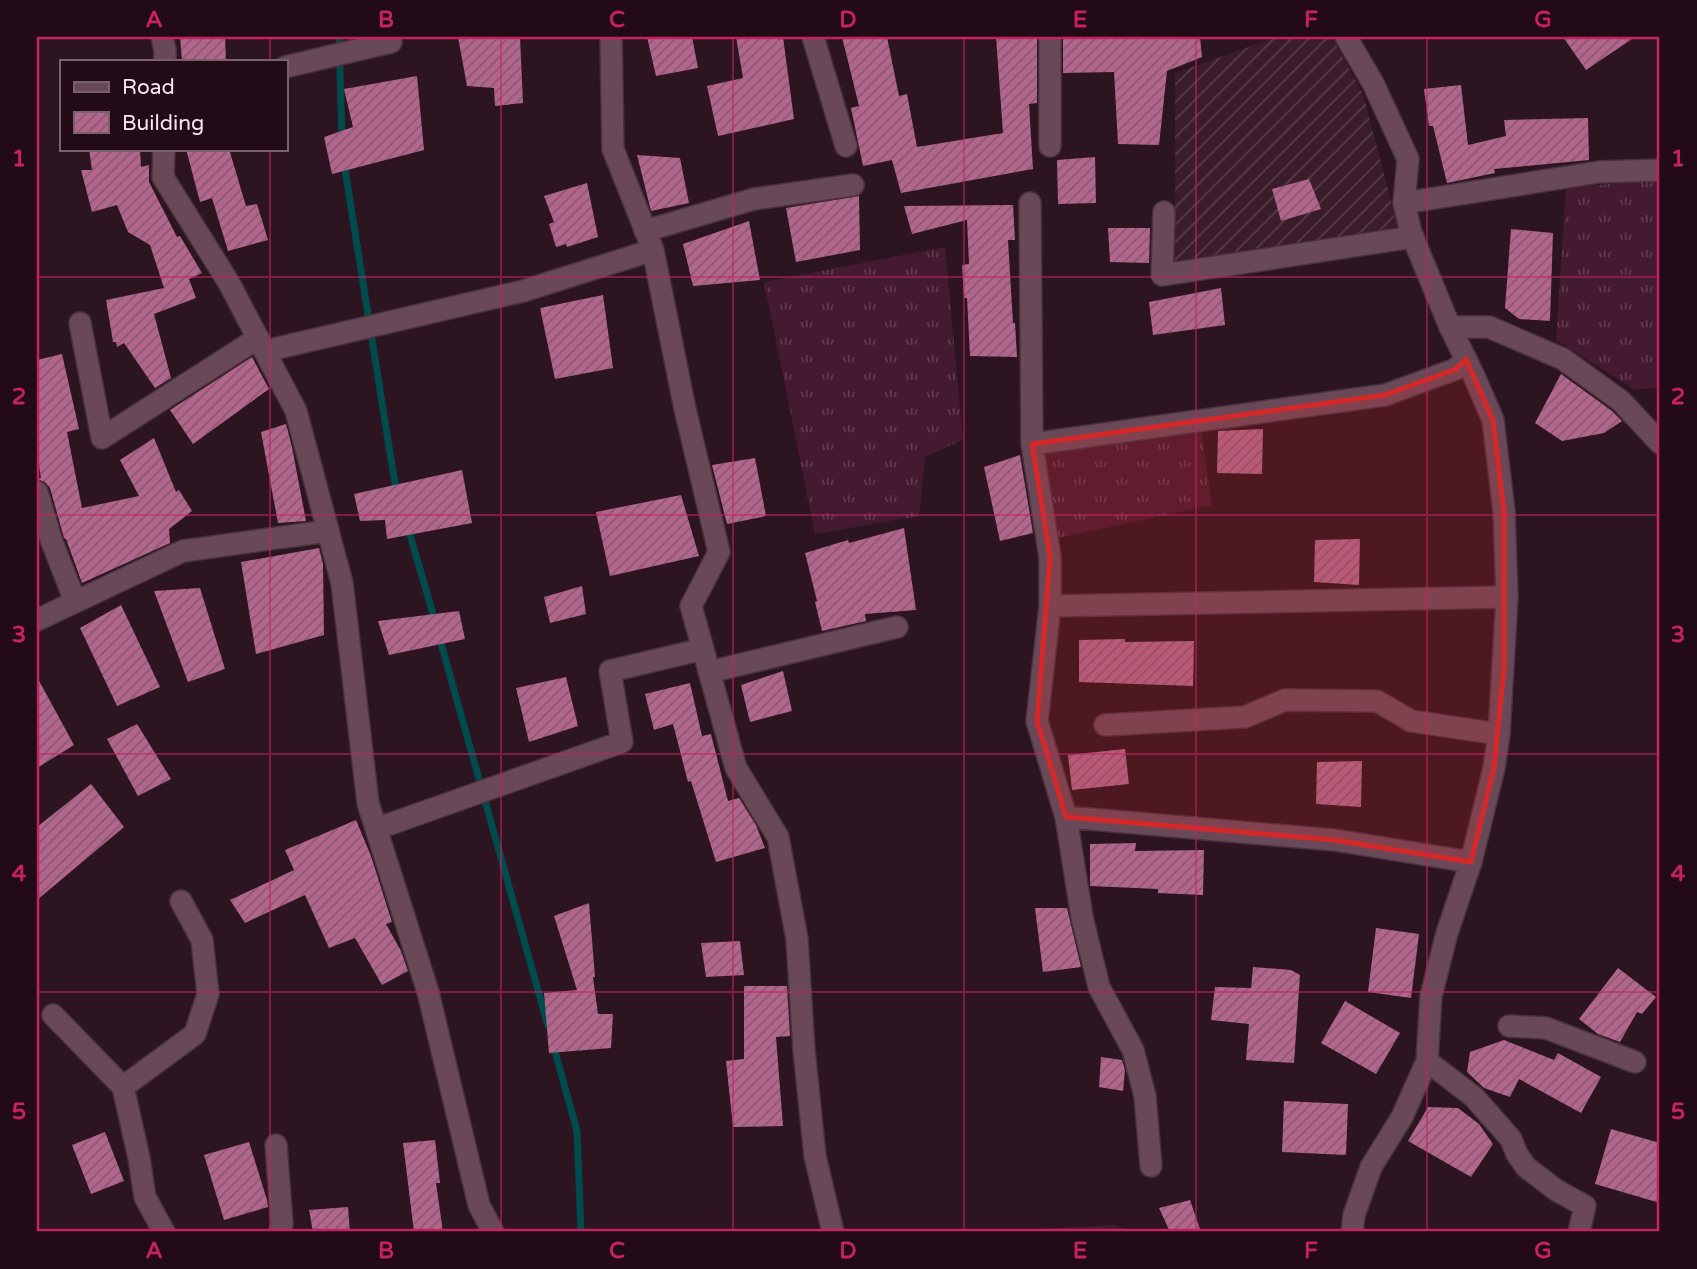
<svg xmlns="http://www.w3.org/2000/svg" width="1697" height="1269" font-family="'Varela Round',sans-serif">
	<defs>
		<pattern id="industrial-furrows" width="10" height="10" patternUnits="userSpaceOnUse" patternTransform="scale(1.75)"><rect width="10" height="10" fill="#3a1c2b"/><path d="M-1 1l2-2M0 10L10 0M9 11l2-2" fill="none" stroke="#573d4a"/></pattern>
		<pattern id="grass-tufts" width="24" height="20" patternUnits="userSpaceOnUse" patternTransform="scale(1.75)"><rect width="24" height="20" fill="#441a30"/><path d="M3 7l-1-3M5 7V3M7 7l1-3M15 17l-1-3M17 17v-4M19 17l1-3" fill="none" stroke="#603b4e"/></pattern>
		<pattern id="building-hatch" width="6" height="6" patternUnits="userSpaceOnUse" patternTransform="scale(1.75)"><rect width="6" height="6" fill="#b2668c"/><path d="M-1 1l2-2M0 6l6-6M5 7l2-2" fill="none" stroke="#895970"/></pattern>
	</defs>
	<rect width="100%" height="100%" fill="#2c1420"/>
	<path fill="url(#industrial-furrows)" d="M1277 37H1332L1363 94 1398 227 1175 265V73Z"/>
	<path fill="url(#grass-tufts)" d="M1660 179V387L1635 390 1556 340 1566 188Z
		M945 247 963 440 925 457 919 516 815 534 764 282Z
		M1201 429 1212 505 1058 538 1043 451Z
		M1115 1225 1131 1232H987Z"/>
	<g fill="none" stroke-linecap="round" stroke-linejoin="round">
		<path stroke="#004b4c" stroke-width="7" d="M339 37 342 138
			M344 163 394 478 398 493
			M408 528 435 621
			M439 636 548 1026
			M553 1044 577 1131 581 1232"/>
	</g>
	<path fill="url(#building-hatch)" d="M180 37H225L226 61H182Z
		M458 37H520L523 103 495 106 494 88 467 86Z
		M647 37H692L698 68 656 76Z
		M736 37H783L794 119 718 136 707 86 743 78Z
		M842 37H887L899 96 907 94 917 147 1003 133 996 37H1037V103L1029 104 1033 169 901 193 892 160 863 166 851 108 859 106Z
		M1063 37H1200L1202 57 1167 71 1159 145 1118 144 1114 72 1063 73Z
		M1563 37H1635L1586 70Z
		M417 76 424 150 332 174 324 137 353 127 344 89Z
		M1461 85 1468 145 1506 136 1504 120 1588 118 1589 160 1494 169 1495 173 1447 183 1433 126H1429L1424 89Z
		M89 149H140L141 167 149 165V182L177 237 180 236 202 273 189 279 196 298 154 314 171 378 155 388 124 343 117 347 116 342H113L106 300 164 288 150 245 128 232 117 205 92 212 81 170H92Z
		M186 149H229L246 206 257 204 268 240 228 251 212 198 200 202Z
		M637 155 680 158 689 203 651 211Z
		M1095 157 1096 203 1058 204 1057 160Z
		M1309 179 1321 209 1281 221 1272 189Z
		M587 183 598 237 567 247 566 244 556 247 549 224 554 222 544 196Z
		M859 196 860 250 796 262 786 208Z
		M1013 205 1015 240H1008L1013 323H1015L1017 357 970 356 967 298H964L962 265 969 264 967 220 912 234 904 206Z
		M749 221 760 280 693 286 683 244Z
		M1108 228H1150L1149 263 1110 262Z
		M1511 229 1553 233 1550 321 1519 319 1505 308Z
		M1221 288 1225 325 1153 335 1149 302Z
		M603 295 613 368 555 379 540 308Z
		M62 354 79 429 67 432 82 508 139 496 120 460 154 438 165 465 163 466 165 465 176 492 179 490 192 511 169 529 170 543 82 583 66 539 64 538 50 488 45 482 37 479 41 478 37 454V360Z
		M252 357 269 389 193 444 170 410Z
		M1561 374 1612 411 1622 421 1604 433 1562 441 1535 423Z
		M286 424 292 447 306 521 278 523 261 432Z
		M1263 429 1262 474 1217 473 1218 431Z
		M1020 455 1033 533 1000 541 984 467Z
		M755 458 766 516 727 524 712 465Z
		M462 470 472 523 387 539 385 520 360 521 354 494Z
		M681 495 699 556 610 576 596 512Z
		M904 528 916 610 865 614 866 621 822 631 815 602 817 601 805 553 848 540 849 543Z
		M1360 539 1359 585 1314 582 1315 540Z
		M319 548 323 564 324 635 256 654 241 562Z
		M582 586 586 614 550 623 544 597Z
		M200 588 225 669 188 682 154 591Z
		M121 605 160 687 117 706 80 628Z
		M459 611 465 639 389 655 378 621Z
		M1125 639V642L1194 641 1193 686 1079 682V640Z
		M783 671 792 711 750 722 741 685Z
		M37 677 74 745 37 768Z
		M566 677 578 726 529 742 516 688Z
		M690 683 702 736 711 734 728 801 739 798 756 825 765 848 716 862 691 781 688 782 673 724 654 730 645 694Z
		M137 724 171 779 138 796 107 739Z
		M1125 749 1129 784 1072 790 1068 755Z
		M1362 761 1361 807 1316 804 1317 762Z
		M91 784 124 827 37 900V827Z
		M356 820 371 856 392 922 386 924 401 951 408 971 382 985 355 938 329 948 305 895 245 923 230 900 294 870 285 850Z
		M1136 843 1135 851 1204 850 1203 895 1158 893V889L1090 886V844Z
		M589 903 595 977H593L598 1014H613L611 1048 549 1053 544 993 577 990 554 916Z
		M1035 908H1067L1081 967 1043 972Z
		M1376 928 1419 934 1411 998 1368 992Z
		M740 941 744 975 706 977 701 943Z
		M1253 967 1291 970 1300 975 1294 1063 1246 1060 1249 1024 1211 1020 1215 987 1251 988Z
		M1618 968 1656 997 1642 1014 1637 1012 1620 1042 1598 1034 1579 1019Z
		M744 986H787L790 1036 776 1037 783 1126 733 1127 726 1061 744 1059Z
		M1345 1001 1400 1033 1376 1074 1321 1043Z
		M1504 1040 1554 1060 1558 1053 1601 1077 1581 1113 1519 1079 1510 1097 1484 1088 1467 1072 1470 1052Z
		M1101 1057 1122 1060 1125 1070 1123 1091 1099 1087Z
		M1284 1101 1348 1104 1346 1155 1282 1152Z
		M1428 1107 1458 1108 1479 1124 1493 1144 1471 1177 1408 1141Z
		M1611 1129 1660 1143V1203L1595 1184Z
		M105 1132 124 1181 91 1194 72 1145Z
		M435 1140 440 1183H436L443 1232H414L403 1143Z
		M249 1142 267 1200 268 1207 224 1220 204 1155Z
		M1190 1200 1201 1232H1170L1159 1208Z
		M348 1207 350 1232H313L309 1210Z"/>
	<g fill="none" stroke-linecap="round" stroke-linejoin="round">
		<g stroke="#49313d" stroke-width="24">
			<path id="minor" d="M611 37 613 149 653 250 685 409 719 552 691 606 736 768 778 837 797 939 804 1050 815 1156 833 1232
				M813 37 846 146
				M285 67 391 42
				M1050 146V37
				M1030 203 1032 444 1385 395 1456 369 1466 359
				M1404 203 1599 172 1660 170
				M1164 212 1162 275 1413 237
				M645 231 754 199 853 185
				M80 323 102 438 258 338
				M1450 327H1489L1563 359 1621 401 1660 443
				M265 351 523 291 653 250
				M1032 444 1050 557V606L1037 721 1066 817 1334 840 1471 862
				M37 492 52 542 75 601
				M1050 606 1507 597
				M37 620 183 551 328 531
				M709 672 897 627
				M1105 725 1245 717 1285 700 1377 701 1411 721 1499 734
				M1066 817 1082 917 1099 987 1133 1050 1145 1096 1151 1166
				M376 829 622 742 610 671 703 649
				M53 1015 123 1087
				M1509 1026 1546 1028 1635 1062
				M1427 1061 1474 1097 1511 1139 1517 1154 1526 1167 1556 1190 1585 1206 1579 1232
				M276 1145 282 1224 280 1232
				M164 1232 145 1197 139 1158 123 1087 195 1034 208 994 202 940 181 901"/>
		</g>
		<g stroke="#49313d" stroke-width="24">
			<path id="tertiary" d="M162 37 165 50V61
				M1346 37 1373 83 1408 159 1404 203 1411 233 1450 327 1474 376 1493 420 1504 511 1507 597 1499 734 1494 768 1471 862 1447 933 1431 996 1427 1061 1402 1117 1371 1167 1354 1215 1352 1232
				M164 149 163 177 229 283 296 411 342 583 368 803 428 992 479 1205 493 1232"/>
		</g>
		<use href="#minor" stroke="#694958" stroke-width="21"/>
		<use href="#tertiary" stroke="#694958" stroke-width="21"/>
	</g>
	<path fill="#d62828" fill-opacity="0.2" stroke="#d62828" stroke-width="5" stroke-linejoin="round" d="M1466 359 1493 420 1504 511V669L1494 768 1471 862 1334 840 1066 817 1037 721 1050 557 1032 444 1385 395 1456 369Z"/>
	<path fill="none" stroke="#c52262" stroke-width="2" stroke-opacity="0.55" d="M270 37V61M501 37V1232M733 37V1232M964 37V1232M1196 37V1232M1427 37V1232M270 149V1232M37 277H1660M37 515H1660M37 754H1660M37 992H1660"/>
	<rect width="1697" height="1269" fill="none" stroke="#220b17" stroke-width="77"/>
	<rect x="60" y="60" width="228" height="91" fill="#220b17" stroke="#78636d" stroke-width="2"/>
	<rect x="74" y="82" width="35" height="10" fill="#694958" stroke="#78636d" stroke-width="2"/>
	<text x="122" y="94" font-size="21" fill="#f9e6ee">Road</text>
	<rect x="74" y="112" width="35" height="21" fill="url(#building-hatch)" stroke="#78636d" stroke-width="2"/>
	<text x="122" y="130" font-size="21" fill="#f9e6ee">Building</text>
	<rect x="38" y="38" width="1620" height="1192" fill="none" stroke="#c52262" stroke-width="2.5"/>
	<g font-size="23" text-anchor="middle" font-weight="bold" fill="#c52262">
		<text x="154" y="27">A</text>
		<text x="386" y="27">B</text>
		<text x="617" y="27">C</text>
		<text x="848" y="27">D</text>
		<text x="1080" y="27">E</text>
		<text x="1311" y="27">F</text>
		<text x="1543" y="27">G</text>
		<text x="19" y="166">1</text>
		<text x="1678" y="166">1</text>
		<text x="19" y="404">2</text>
		<text x="1678" y="404">2</text>
		<text x="19" y="642">3</text>
		<text x="1678" y="642">3</text>
		<text x="19" y="881">4</text>
		<text x="1678" y="881">4</text>
		<text x="19" y="1119">5</text>
		<text x="1678" y="1119">5</text>
		<text x="154" y="1258">A</text>
		<text x="386" y="1258">B</text>
		<text x="617" y="1258">C</text>
		<text x="848" y="1258">D</text>
		<text x="1080" y="1258">E</text>
		<text x="1311" y="1258">F</text>
		<text x="1543" y="1258">G</text>
	</g>
</svg>
